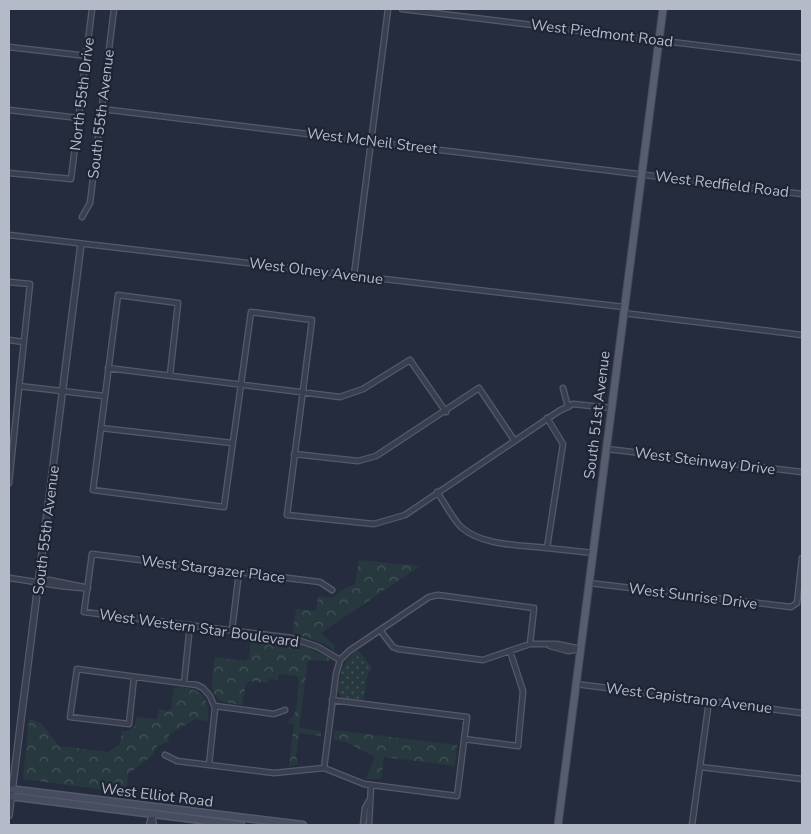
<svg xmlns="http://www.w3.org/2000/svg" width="811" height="834" font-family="'Nunito Sans',sans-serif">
	<defs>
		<pattern id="grass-dots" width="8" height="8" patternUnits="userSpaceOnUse" patternTransform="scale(1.25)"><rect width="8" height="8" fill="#27393f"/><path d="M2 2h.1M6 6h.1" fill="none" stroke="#445459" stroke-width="1.8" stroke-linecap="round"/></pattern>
		<pattern id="park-crowns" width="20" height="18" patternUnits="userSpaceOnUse" patternTransform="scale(1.25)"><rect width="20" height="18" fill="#27393f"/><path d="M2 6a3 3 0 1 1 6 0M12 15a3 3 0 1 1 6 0" fill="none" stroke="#445459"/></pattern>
	</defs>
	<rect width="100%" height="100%" fill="#252c3e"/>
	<path fill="url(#grass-dots)" d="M358 650 372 668 367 676 364 700 342 698 338 692C340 674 342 660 358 650Z"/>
	<path fill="url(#park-crowns)" d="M359 560 420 566 321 633 335 646 334 651 325 644 293 633 296 609 316 611 318 596 333 598 340 591 355 584Z
		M251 637 303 645 330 659V661L308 660 299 728 321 731V736L299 733 296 756 298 764 289 767 294 724 288 723 296 711 299 680 297 676 279 674 278 680 268 679 267 683 250 681 246 684 242 705C205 702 211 688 215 657L245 661 249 658Z
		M180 687C202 689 210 698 208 721L195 719 169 735 168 742 157 746 153 755 128 774 127 793 23 779 29 719 41 723 59 746 108 752 120 744 122 731H129L135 726 136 717 157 719 159 709 168 711 171 709 174 688Z
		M334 730 457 745 455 766 384 757 381 779H366L375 757 346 742 333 740Z"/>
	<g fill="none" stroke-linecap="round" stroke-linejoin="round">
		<g stroke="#545a69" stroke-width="7">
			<path id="minor" d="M402 9 802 58
				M9 47 87 56
				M102 109 802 194
				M9 110 79 118
				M9 173 71 179 92 9
				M82 217 90 203 114 9
				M9 235 624 307
				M354 275 388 9
				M9 282 30 284 9 483
				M623 313 802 335
				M9 340 24 342
				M108 368 340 397 363 389 410 360 446 412
				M170 375 178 303 118 295 93 490 224 507 251 312 312 320 287 515 374 524 405 515 559 411 573 404 612 408
				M19 386 104 396
				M563 388 568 407
				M101 428 232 443
				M607 449 802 472
				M294 454 358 461 376 456 479 388 514 440
				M437 492C445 503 452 518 461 527 482 546 521 545 547 548L563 444 547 418
				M547 548 593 553
				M9 578C36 581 61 588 88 588
				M41 581 49 580 84 587
				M589 583 791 607 797 603 802 558
				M332 590 320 582 92 554 84 612 292 638 318 647 340 660
				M232 630 239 572
				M380 630 393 647 398 649 483 660 530 644H557L581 649
				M550 646 568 651 580 649
				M134 677 129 724 70 717 77 669 197 685 203 688 210 696 215 708 209 765
				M184 683 190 625
				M576 684 802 713
				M215 706 274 714 285 710
				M464 739 518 746 523 691 510 651
				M165 755 177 761 274 773 324 768 364 784 457 796 467 717 332 700
				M700 767 802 779
				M324 768 336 674 340 660 349 651 429 597 438 595 534 608 530 644
				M152 813 154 825
				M149 825 152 814
				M363 825 365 808 369 801
				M369 825 371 785
				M692 825 709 701"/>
		</g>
		<g stroke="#545a69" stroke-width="8">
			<path id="tertiary" d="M9 815 81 244"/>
		</g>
		<g stroke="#545a69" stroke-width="9">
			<path id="secondary" d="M9 789 303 825
				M9 796 241 825"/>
		</g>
		<g stroke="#424857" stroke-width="9">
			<path id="primary" d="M558 825 663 9"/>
		</g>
		<use href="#minor" stroke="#393f4e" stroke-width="4.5"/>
		<use href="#tertiary" stroke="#393f4e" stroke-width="5.5"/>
		<use href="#secondary" stroke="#474d61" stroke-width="6"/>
		<use href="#primary" stroke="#575d6e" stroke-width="7"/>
	</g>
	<g text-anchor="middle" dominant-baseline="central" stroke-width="4.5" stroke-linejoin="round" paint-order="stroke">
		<g font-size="15" fill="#b5bac9" stroke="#1e2433">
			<text transform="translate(602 33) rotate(7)">West Piedmont Road</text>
			<text transform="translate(82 94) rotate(-83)">North 55th Drive</text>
			<text transform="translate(101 114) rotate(-83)">South 55th Avenue</text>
			<text transform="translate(372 141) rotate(7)">West McNeil Street</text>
			<text transform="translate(722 184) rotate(7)">West Redfield Road</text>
			<text transform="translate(316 271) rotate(7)">West Olney Avenue</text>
			<text transform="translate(597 415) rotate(-83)">South 51st Avenue</text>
			<text transform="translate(705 461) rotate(7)">West Steinway Drive</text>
			<text transform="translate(46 530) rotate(-83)">South 55th Avenue</text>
			<text transform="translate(213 569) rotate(7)">West Stargazer Place</text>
			<text transform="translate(693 596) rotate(7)">West Sunrise Drive</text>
			<text transform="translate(199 628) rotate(8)">West Western Star Boulevard</text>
			<text transform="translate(689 698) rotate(7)">West Capistrano Avenue</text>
			<text transform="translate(157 795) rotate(7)">West Elliot Road</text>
		</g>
	</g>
	<rect width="811" height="834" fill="none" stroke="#b5bac9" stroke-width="20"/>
</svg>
